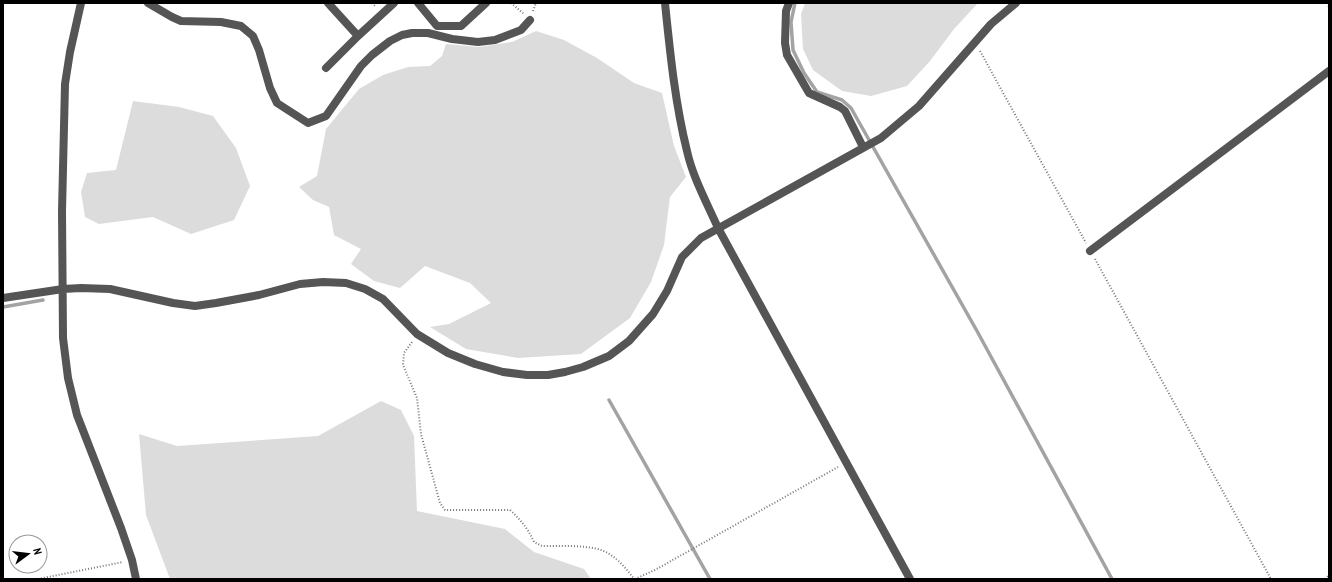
<svg xmlns="http://www.w3.org/2000/svg" width="1332" height="582" font-family="'PT Sans Narrow',sans-serif">
	<rect width="100%" height="100%" fill="#fff"/>
	<path fill="#dcdcdc" d="M805 3H978L954 29 930 61 907 86 871 96 842 91 813 70 803 49 801 14Z
		M536 31 564 40 597 58 634 83 662 93 674 146 686 177 670 197 664 245 651 282 630 318 581 354 518 358 466 349 430 327 449 324 491 303 470 283 425 266 400 288 374 281 351 264 361 249 334 235 329 207 313 200 299 187 317 176 326 129 359 89 383 75 408 67 430 66 442 56 446 44 479 47 512 42Z
		M133 101 179 107 213 116 236 148 250 186 234 220 191 234 153 217 99 224 85 217 81 192 87 173 116 170Z
		M381 401 401 410 414 436 417 511 505 529 534 552 584 569 591 579H170L146 515 139 434 177 446 318 436Z"/>
	<g fill="none" stroke-linecap="round" stroke-linejoin="round">
		<path stroke="#a3a3a3" stroke-width="3.5" d="M795 3 791 22 793 50 804 73 817 92 842 100 851 108 977 331 1112 579
			M3 307 43 300
			M609 400 710 579"/>
		<path stroke="#777" stroke-width="2" stroke-dasharray="1 2" stroke-linecap="butt" d="M372 3 376 7
			M511 3 524 14
			M1327 3 1329 7
			M533 11 536 3
			M980 51 1086 243
			M1095 259 1271 579
			M412 342 404 353 403 365 417 398 421 434 440 503 445 510H510C521 520 528 529 534 542L542 546C559 546 586 545 601 550 615 555 626 568 634 579
			M38 579 123 562
			M635 579 655 570 838 467
			M1325 579 1329 575"/>
		<path stroke="#555" stroke-width="8" d="M148 3 172 17 181 21 221 22 241 26 253 36 259 50 270 88 277 103 308 123 326 116 361 66 372 55 390 41 402 35 412 33H428L452 39 478 42 495 40 521 30 530 20
			M328 3 358 36
			M418 3 437 26H461L486 3
			M789 3 786 11 785 43 787 55 809 93 840 107 845 111 863 147
			M326 68 358 36 394 3
			M1090 251 1329 71
			M3 298 63 289"/>
		<path stroke="#555" stroke-width="8" d="M81 3 70 52 65 84 62 211 63 338 68 378 77 415 121 528 132 560 136 579
			M665 3C670 52 675 103 687 151 693 178 707 203 718 228L910 579
			M63 289 81 288 110 289 173 303 195 306 216 303 259 295 300 284 323 282 346 283 365 289 383 299 417 334 448 353 475 364 503 372 527 375H548L565 372 583 367 609 356 629 341 653 314 667 291 682 257 701 238 881 138 919 106 991 24 1016 3"/>
	</g>
	<rect width="1332" height="582" fill="none" stroke="#000000" stroke-width="8"/>
	<g transform="translate(28 554) rotate(75)"><circle r="19" fill="#ffffff" stroke="#999999"/>
	<path d="M0-3L7 15L0 10L-7 15Z" fill="#000000"/>
	<text y="-6" font-size="11" font-weight="bold" text-anchor="middle" fill="#000000">N</text>
	</g>
</svg>
